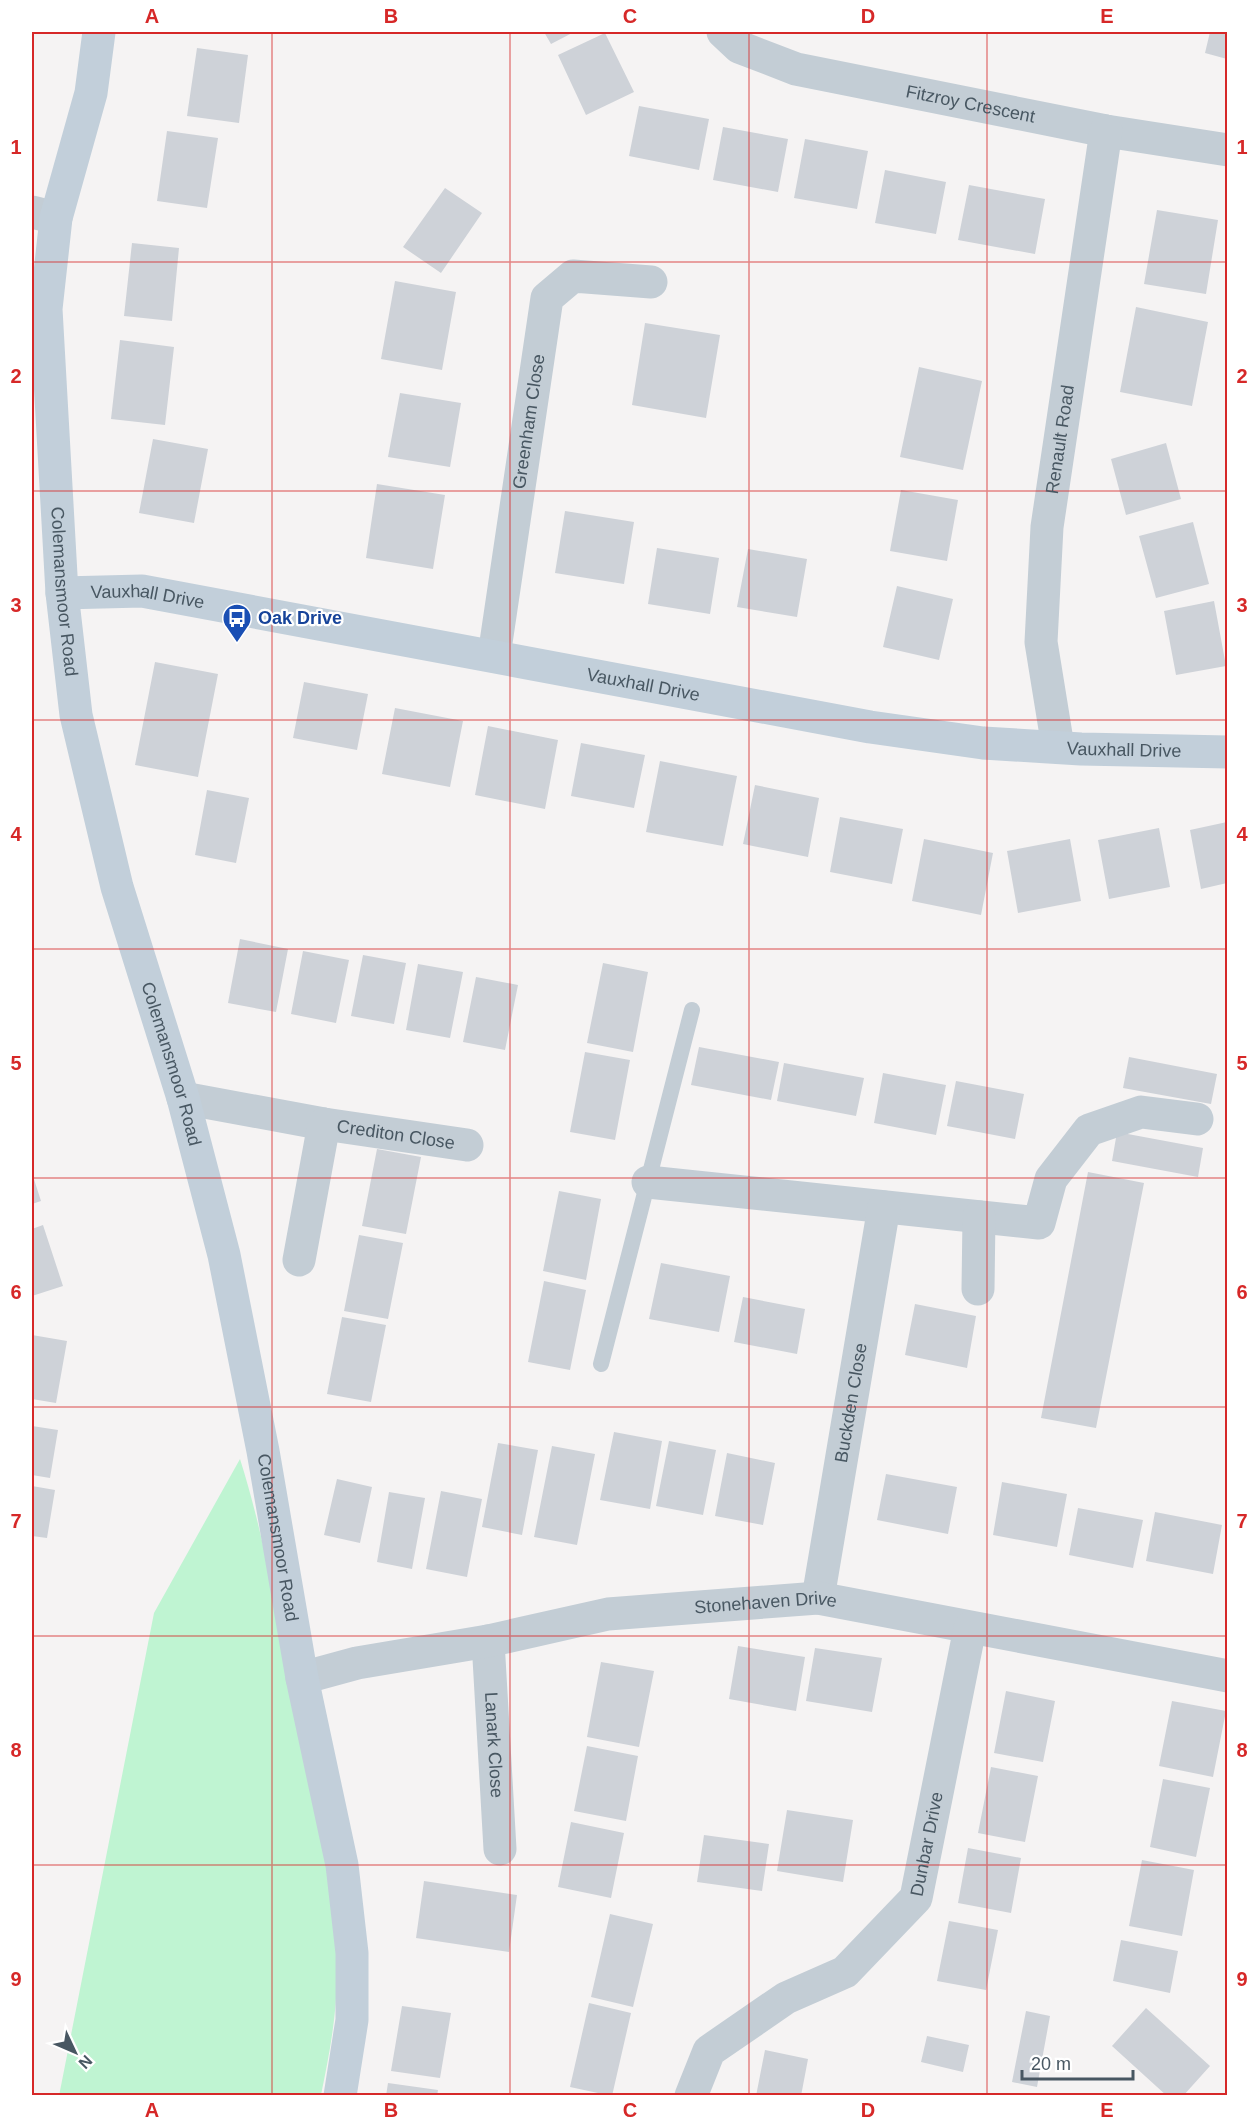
<svg xmlns="http://www.w3.org/2000/svg" width="1259" height="2127" font-family="Arial,sans-serif">
	<rect width="100%" height="100%" fill="#f5f3f3"/>
	<path fill="#bff4d2" d="M240 1459C263 1532 276 1607 292 1681 311 1777 336 1876 337 1974 337 2015 329 2056 321 2095L59 2096 154 1613Z"/>
	<path fill="#ced2d8" d="M544 32H574L551 44Z
		M1210 32H1227V59L1205 53Z
		M605 33 634 92 586 115 558 55Z
		M197 48 248 55 239 123 187 116Z
		M639 106 709 119 699 170 629 156Z
		M723 127 788 139 778 192 713 180Z
		M167 131 218 138 207 208 157 201Z
		M805 139 868 151 857 209 794 198Z
		M885 170 946 182 936 234 875 223Z
		M969 185 1045 199 1035 254 958 240Z
		M445 188 482 213 441 273 403 247Z
		M1157 210 1218 220 1206 294 1144 284Z
		M132 243 179 248 172 321 124 316Z
		M395 281 456 292 442 370 381 359Z
		M1136 307 1208 322 1192 406 1120 392Z
		M645 323 720 335 706 418 632 405Z
		M120 340 174 347 165 425 111 419Z
		M919 367 982 381 963 470 900 457Z
		M400 393 461 403 450 467 388 457Z
		M153 439 208 449 194 523 139 513Z
		M1166 443 1181 499 1126 515 1111 459Z
		M377 484 445 495 433 569 366 558Z
		M901 490 958 500 947 561 890 551Z
		M565 511 634 522 624 584 555 573Z
		M1193 522 1209 584 1156 598 1139 536Z
		M657 548 719 558 710 614 648 604Z
		M748 549 807 559 797 617 737 607Z
		M897 586 953 599 939 660 883 647Z
		M1214 601 1226 666 1176 675 1164 611Z
		M155 662 218 674 198 777 135 765Z
		M304 682 368 694 357 750 293 738Z
		M395 708 463 721 450 787 382 774Z
		M488 726 558 740 545 809 475 795Z
		M581 743 645 755 634 808 571 796Z
		M660 761 737 776 723 846 646 832Z
		M755 785 819 798 808 857 743 844Z
		M207 790 249 798 236 863 195 855Z
		M840 817 903 829 892 884 830 872Z
		M1227 822V883L1201 889 1190 830Z
		M1159 828 1170 887 1109 899 1098 840Z
		M924 839 993 853 981 915 912 901Z
		M1070 839 1081 901 1018 913 1007 851Z
		M240 939 288 949 276 1012 228 1003Z
		M303 951 349 960 336 1023 291 1014Z
		M363 955 406 963 394 1024 351 1016Z
		M603 963 648 972 633 1052 587 1043Z
		M418 964 463 972 450 1038 406 1030Z
		M476 977 518 985 505 1050 463 1042Z
		M699 1047 779 1062 771 1100 691 1085Z
		M585 1052 630 1060 615 1140 570 1132Z
		M1129 1057 1217 1074 1211 1104 1123 1088Z
		M784 1063 864 1078 856 1116 777 1101Z
		M883 1073 946 1085 936 1135 874 1123Z
		M956 1081 1024 1094 1015 1139 947 1126Z
		M1117 1132 1203 1148 1198 1177 1112 1161Z
		M377 1149 421 1157 406 1234 362 1226Z
		M1088 1172 1144 1183 1096 1428 1041 1418Z
		M32 1173 41 1201 32 1204Z
		M559 1191 601 1199 586 1280 543 1271Z
		M43 1225 63 1286 32 1296V1229Z
		M359 1235 403 1243 388 1319 344 1311Z
		M661 1263 730 1276 719 1332 649 1319Z
		M544 1281 586 1290 570 1370 528 1362Z
		M743 1297 805 1309 797 1354 734 1342Z
		M915 1304 976 1316 967 1368 905 1355Z
		M342 1317 386 1325 371 1402 327 1394Z
		M32 1335 67 1341 56 1403 32 1399Z
		M32 1426 58 1430 50 1478 32 1475Z
		M614 1432 662 1441 650 1509 600 1500Z
		M669 1441 716 1450 703 1515 656 1506Z
		M498 1443 538 1450 522 1535 482 1527Z
		M552 1446 595 1454 577 1545 534 1537Z
		M727 1453 775 1463 763 1525 715 1516Z
		M886 1474 957 1487 948 1534 877 1520Z
		M337 1479 372 1487 360 1543 324 1535Z
		M1002 1482 1067 1494 1057 1547 993 1535Z
		M32 1486 55 1490 47 1538 32 1536Z
		M441 1491 482 1499 467 1577 426 1569Z
		M389 1492 425 1498 412 1569 377 1562Z
		M1078 1508 1143 1520 1133 1568 1069 1555Z
		M1155 1512 1222 1525 1213 1574 1146 1561Z
		M738 1646 805 1657 796 1711 729 1699Z
		M815 1648 882 1658 872 1712 806 1701Z
		M601 1662 654 1671 639 1747 587 1737Z
		M1006 1691 1055 1701 1043 1762 994 1753Z
		M1172 1701 1226 1711 1213 1777 1159 1766Z
		M587 1746 638 1756 626 1821 574 1811Z
		M991 1767 1038 1776 1025 1842 978 1833Z
		M1163 1779 1210 1788 1196 1857 1150 1847Z
		M787 1810 853 1820 843 1882 777 1871Z
		M571 1822 624 1833 611 1898 558 1887Z
		M704 1835 769 1844 762 1891 697 1882Z
		M968 1848 1021 1858 1011 1913 958 1903Z
		M1142 1860 1194 1870 1182 1936 1129 1926Z
		M424 1881 517 1895 509 1952 416 1938Z
		M610 1914 653 1924 633 2007 591 1997Z
		M949 1921 998 1930 986 1990 937 1981Z
		M1121 1940 1178 1951 1170 1993 1113 1981Z
		M589 2003 631 2013 612 2096 570 2087Z
		M402 2006 451 2013 440 2078 391 2071Z
		M1146 2008 1210 2066 1183 2096H1167L1112 2046Z
		M1026 2011 1050 2016 1037 2087 1012 2082Z
		M927 2036 969 2045 963 2072 921 2062Z
		M765 2050 808 2059 801 2096H756Z
		M388 2083 438 2090 437 2096H386Z"/>
	<g fill="none" stroke-linecap="round" stroke-linejoin="round">
		<path stroke="#c3cdd5" stroke-width="16" d="M601 1364 692 1010"/>
		<g stroke="#c3cdd5" stroke-width="33">
			<path id="s1" d="M723 32 739 47 796 69 1106 131 1228 150"/>
			<path d="M32 212 56 218"/>
			<path id="s2" d="M494 656 547 298 573 276 651 282"/>
			<path id="s3" d="M1058 747 1041 642 1047 527 1106 131"/>
			<path id="s4" d="M183 1098 324 1124 467 1145"/>
			<path d="M648 1182 1039 1223 1051 1179 1089 1130 1141 1112 1197 1119"/>
			<path d="M299 1260 324 1124"/>
			<path d="M978 1289 979 1217"/>
			<path id="s5" d="M818 1598 884 1207"/>
			<path id="s6" d="M488 1641 500 1849"/>
			<path id="s7" d="M302 1678 357 1663 488 1641 608 1614 818 1598 1228 1676"/>
			<path id="s8" d="M691 2096 709 2051 786 1998 845 1972 916 1898 970 1628"/>
		</g>
		<g stroke="#c2cfda" stroke-width="33">
			<path id="s9" d="M99 32 91 93 56 218 46 309 62 593 76 715 117 887 183 1098 224 1255 263 1451 302 1678 342 1865 352 1953V2020L340 2096"/>
			<path id="s10" d="M62 593 142 591 870 727 983 743 1081 749 1228 752"/>
		</g>
	</g>
	<path fill="none" stroke="#d62828" stroke-width="1.5" stroke-opacity="0.55" d="M272 32V2096M510 32V2096M749 32V2096M987 32V2096M32 262H1228M32 491H1228M32 720H1228M32 949H1228M32 1178H1228M32 1407H1228M32 1636H1228M32 1865H1228"/>
	<defs>
		<g id="bus-pin" transform="scale(1.5)"><path d="M0 17L-7.5 6A9.5 9.5 0 1 1 7.5 6Z" fill="#1a4fb4" stroke="#fff"/><path d="M-5-6H5V4H4V6H2V4H-2V6H-4V4H-5ZM-3.5-4V0h7V-4ZM-3.5 1.2v1.5H-2V1.2ZM2 1.2v1.5H3.5V1.2Z" fill="#fff"/></g>
	</defs>
	<g fill-rule="evenodd">
		<use href="#bus-pin" x="237" y="618"/>
	</g>
	<g text-anchor="middle" dominant-baseline="central" stroke-width="4.5" stroke-linejoin="round" paint-order="stroke">
		<g font-size="18" fill="#485762" stroke="#fff">
			<text stroke="none"><textPath href="#s1" startOffset="261">Fitzroy Crescent</textPath></text>
			<text stroke="none"><textPath href="#s2" startOffset="237">Greenham Close</textPath></text>
			<text stroke="none"><textPath href="#s3" startOffset="310">Renault Road</textPath></text>
			<text stroke="none"><textPath href="#s9" startOffset="566">Colemansmoor Road</textPath></text>
			<text stroke="none"><textPath href="#s10" startOffset="86">Vauxhall Drive</textPath></text>
			<text stroke="none"><textPath href="#s10" startOffset="590">Vauxhall Drive</textPath></text>
			<text stroke="none"><textPath href="#s10" startOffset="1076">Vauxhall Drive</textPath></text>
			<text stroke="none"><textPath href="#s9" startOffset="1052">Colemansmoor Road</textPath></text>
			<text stroke="none"><textPath href="#s4" startOffset="216">Crediton Close</textPath></text>
			<text stroke="none"><textPath href="#s5" startOffset="198">Buckden Close</textPath></text>
			<text stroke="none"><textPath href="#s9" startOffset="1538">Colemansmoor Road</textPath></text>
			<text stroke="none"><textPath href="#s7" startOffset="471">Stonehaven Drive</textPath></text>
			<text stroke="none"><textPath href="#s6" startOffset="104">Lanark Close</textPath></text>
			<text stroke="none"><textPath href="#s8" startOffset="364">Dunbar Drive</textPath></text>
		</g>
		<g font-size="18" font-weight="bold" fill="#164399" stroke="#fff" text-anchor="start">
			<text x="258" y="618">Oak Drive</text>
		</g>
	</g>
	<rect width="1259" height="2127" fill="none" stroke="#ffffff" stroke-width="66"/>
	<g transform="translate(75 2052) rotate(134)" stroke="#ffffff" stroke-width="4.5" paint-order="stroke">
	<path d="M0-4.5L10 22L0 15L-10 22Z" fill="#485762"/>
	<text y="-9" font-size="16" font-weight="bold" text-anchor="middle" fill="#485762">N</text>
	</g>
	<path d="M1022 2070v9h111v-9" fill="none" stroke="#485762" stroke-width="3"/>
	<text x="1031" y="2070" font-size="18" fill="#485762" stroke="#ffffff" stroke-width="4.5" paint-order="stroke">20 m</text>
	<rect x="33" y="33" width="1193" height="2061" fill="none" stroke="#d62828" stroke-width="2"/>
	<g font-size="20" text-anchor="middle" font-weight="bold" fill="#d62828">
		<text x="152" y="23">A</text>
		<text x="391" y="23">B</text>
		<text x="630" y="23">C</text>
		<text x="868" y="23">D</text>
		<text x="1107" y="23">E</text>
		<text x="16" y="154">1</text>
		<text x="1242" y="154">1</text>
		<text x="16" y="383">2</text>
		<text x="1242" y="383">2</text>
		<text x="16" y="612">3</text>
		<text x="1242" y="612">3</text>
		<text x="16" y="841">4</text>
		<text x="1242" y="841">4</text>
		<text x="16" y="1070">5</text>
		<text x="1242" y="1070">5</text>
		<text x="16" y="1299">6</text>
		<text x="1242" y="1299">6</text>
		<text x="16" y="1528">7</text>
		<text x="1242" y="1528">7</text>
		<text x="16" y="1757">8</text>
		<text x="1242" y="1757">8</text>
		<text x="16" y="1986">9</text>
		<text x="1242" y="1986">9</text>
		<text x="152" y="2117">A</text>
		<text x="391" y="2117">B</text>
		<text x="630" y="2117">C</text>
		<text x="868" y="2117">D</text>
		<text x="1107" y="2117">E</text>
	</g>
</svg>
